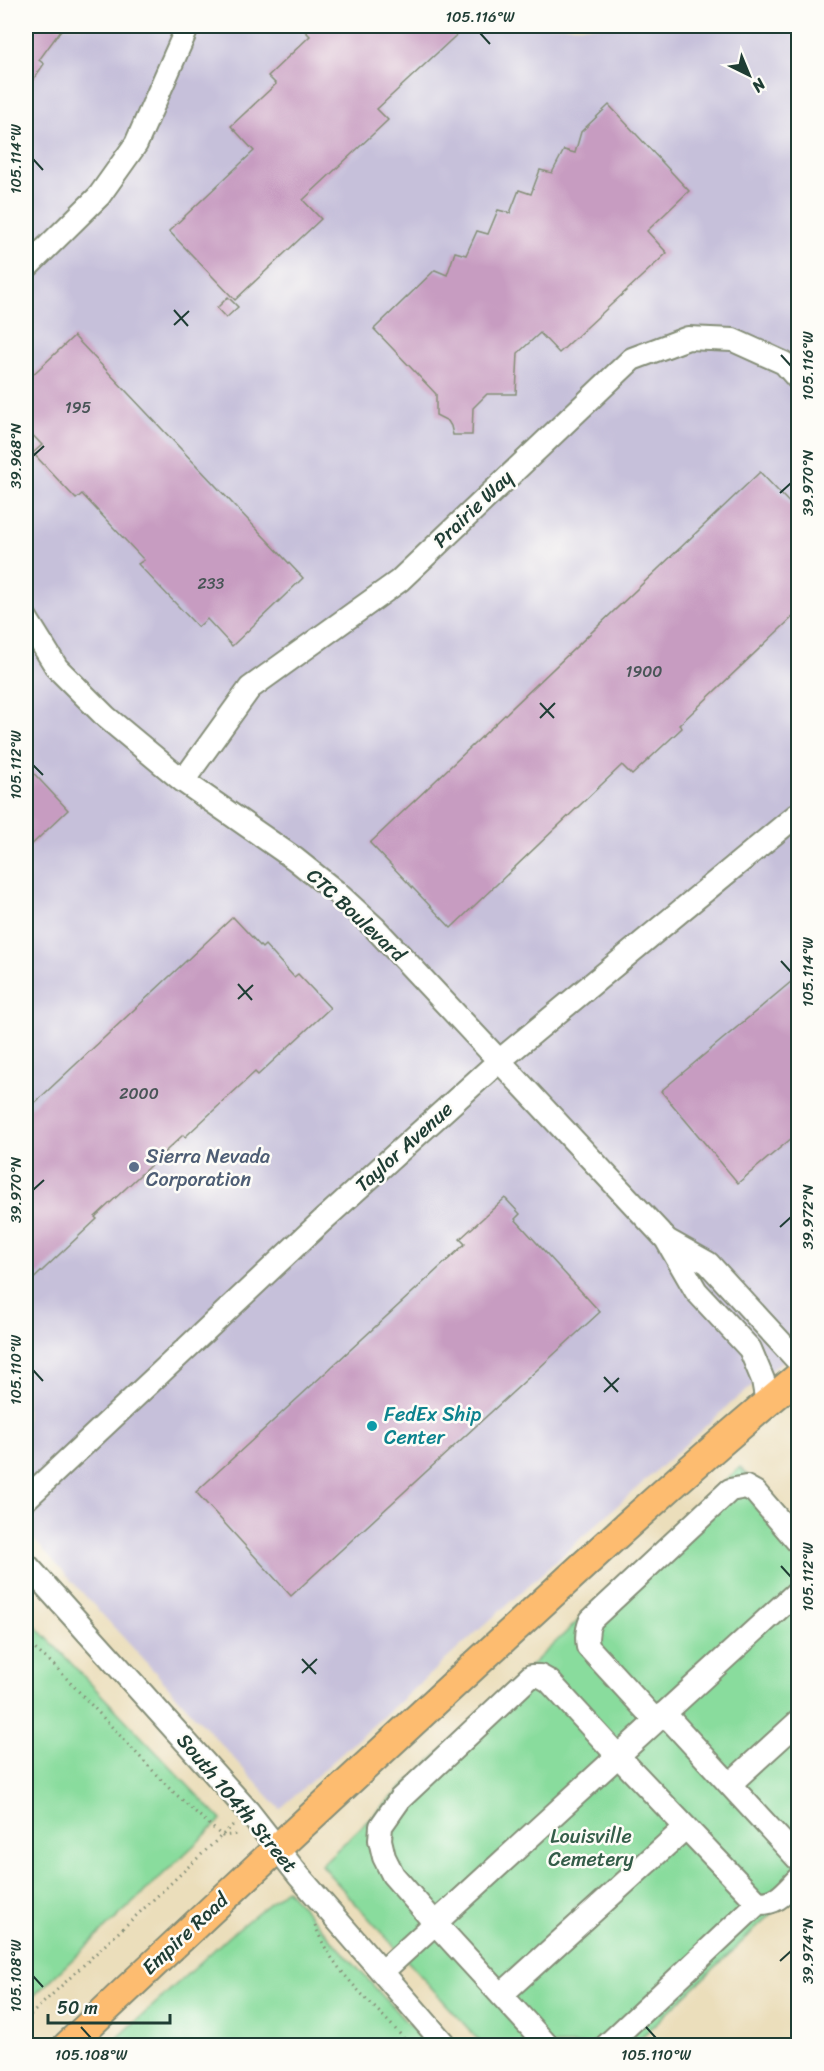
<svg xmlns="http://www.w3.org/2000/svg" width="824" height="2071" font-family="Sriracha,sans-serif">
	<rect width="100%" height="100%" fill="#fdfcf7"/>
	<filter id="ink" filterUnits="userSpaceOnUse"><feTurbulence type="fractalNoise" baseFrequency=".0167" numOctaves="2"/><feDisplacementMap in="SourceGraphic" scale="12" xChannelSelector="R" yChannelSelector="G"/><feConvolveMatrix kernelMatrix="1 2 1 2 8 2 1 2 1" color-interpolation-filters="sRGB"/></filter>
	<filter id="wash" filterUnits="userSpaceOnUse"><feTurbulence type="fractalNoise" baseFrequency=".008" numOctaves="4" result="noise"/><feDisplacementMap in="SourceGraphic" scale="24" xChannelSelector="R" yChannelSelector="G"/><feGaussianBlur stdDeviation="1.35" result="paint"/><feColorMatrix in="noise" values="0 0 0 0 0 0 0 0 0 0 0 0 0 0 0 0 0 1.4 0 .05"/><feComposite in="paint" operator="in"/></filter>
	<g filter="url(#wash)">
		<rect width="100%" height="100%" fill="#ebdebb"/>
		<path fill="#c6c0da" d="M26 26H798V1349L737 1398 280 1809 26 1531Z"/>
		<path fill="#89dc9d" stroke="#548c68" stroke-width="1.5" d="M740 1467 798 1531V1889L633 2045H483L321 1865Z
			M26 1616 221 1820 26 2003Z
			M286 1889 427 2045H110L229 1936Z"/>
		<g id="blocks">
			<path fill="#c79cc1" d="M26 26H64L39 60 44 64 26 90Z
				M300 26H466L377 109 388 120 303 200 321 219 235 300 169 231 254 151 231 126 276 84 268 76 310 36Z
				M609 105 689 191 647 231 667 253 559 353 540 333 518 353 516 394H487L473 408 472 435H453L451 426 448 421 436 415V394L374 329 435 270 447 275 455 252 466 255 477 231 488 234 498 210 510 213 519 190 531 194 540 170 552 173 564 150 575 153 581 132Z
				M228 297 238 307 226 318 217 308Z
				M74 336 303 578 232 646 207 619 198 627 138 564 144 560 82 494 76 499 33 453 42 445 26 428V381Z
				M760 472 798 512V612L679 725 682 728 632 775 622 765 451 928 370 843Z
				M26 765 68 810 26 850Z
				M233 917 262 948 265 945 294 977 298 974 330 1008 258 1075 255 1072 185 1137 183 1135 95 1217 97 1219 26 1286V1111Z
				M798 976V1133L738 1183 661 1091Z
				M505 1198 520 1214 515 1219 600 1312 291 1596 196 1492 465 1244 460 1239Z"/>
		</g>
	</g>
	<g filter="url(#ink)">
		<use href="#blocks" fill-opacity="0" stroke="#858e78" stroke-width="1.5"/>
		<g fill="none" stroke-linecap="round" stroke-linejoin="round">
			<g stroke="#858e78" stroke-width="26">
				<path id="minor" d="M26 268 99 196 136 144 188 26
					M26 618 57 668 106 717 183 781 295 859 335 891 374 927 666 1239 696 1291 750 1349 763 1380 767 1403
					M183 781 250 688 399 581 632 359 688 338 733 340 784 363 798 379
					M667 1240 708 1263 798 1361
					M26 1499 322 1221 499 1061 798 814
					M26 1564 248 1811 299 1876 446 2046
					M664 1713 798 1859
					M656 1721 588 1647C586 1637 587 1629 591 1620L730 1490 746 1487 755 1492 798 1542
					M730 1784 798 1722
					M382 1972 798 1591
					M501 1995 685 1828
					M548 2046 435 1923 393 1875 384 1857 380 1840 381 1826 400 1799 531 1676H540L549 1681 618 1756 758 1903C778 1904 785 1892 798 1879
					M606 2046 758 1903"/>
			</g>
			<g stroke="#858e78" stroke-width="32">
				<path id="major" d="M67 2046C202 1918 338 1791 475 1665 581 1567 687 1469 798 1377"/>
			</g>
			<path stroke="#858e78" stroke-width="3" stroke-dasharray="1.5 4.5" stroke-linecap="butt" d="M26 1642 53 1664 170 1789 222 1836 239 1834
				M315 1925C332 1974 378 2006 410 2046
				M26 2019 234 1824"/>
			<use href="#minor" stroke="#fff" stroke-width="22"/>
			<use href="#major" stroke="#fdbc6f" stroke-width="28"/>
		</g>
	</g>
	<path fill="none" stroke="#1f3d34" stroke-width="2" d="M480 33 490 44M33 159 43 170M174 310 188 326M174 325 189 311M781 355 791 366M33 456 44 446M780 493 791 483M540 703 554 718M540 718 555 703M33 765 43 775M781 961 791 972M238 984 252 1000M238 999 253 985M33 1190 44 1180M780 1227 791 1217M33 1370 43 1381M604 1377 618 1392M604 1392 619 1378M781 1566 791 1577M302 1659 316 1674M302 1673 317 1659M780 1961 791 1951M33 1976 43 1987M81 2027 91 2038M646 2027 656 2038"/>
	<circle fill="#5c6f8a" stroke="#fdfcf7" stroke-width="2" cx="134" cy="1167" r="6"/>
	<circle fill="#0f9aa8" stroke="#fdfcf7" stroke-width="2" cx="372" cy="1426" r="6"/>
	<g text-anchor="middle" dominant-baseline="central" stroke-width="5" stroke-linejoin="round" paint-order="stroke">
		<g font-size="16" fill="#495557">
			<text x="78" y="407">195</text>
			<text x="211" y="583">233</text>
			<text x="644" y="671">1900</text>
			<text x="139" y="1093">2000</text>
		</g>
		<g font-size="20" fill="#1f3d34" stroke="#fdfcf7">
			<text transform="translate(473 509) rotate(-44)">Prairie Way</text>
			<text transform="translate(356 915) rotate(43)">CTC Boulevard</text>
			<text transform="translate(404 1147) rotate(-42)">Taylor Avenue</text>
			<text transform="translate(237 1803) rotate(50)">South 104th Street</text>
			<text transform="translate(185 1934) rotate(-43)">Empire Road</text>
		</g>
		<g font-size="20" fill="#4e5e75" stroke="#fdfcf7" text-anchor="start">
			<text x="146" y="1156">Sierra Nevada<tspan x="146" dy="23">Corporation</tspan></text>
		</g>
		<g font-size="20" fill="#0d838f" stroke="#fdfcf7" text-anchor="start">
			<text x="384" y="1414">FedEx Ship<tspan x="384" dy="23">Center</tspan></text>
		</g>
		<g font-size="20" fill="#345d49" stroke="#fdfcf7">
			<text x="591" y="1836">Louisville<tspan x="591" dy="23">Cemetery</tspan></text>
		</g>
	</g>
	<rect width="824" height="2071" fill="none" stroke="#fdfcf7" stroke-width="66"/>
	<g transform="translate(749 75) rotate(137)" stroke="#fdfcf7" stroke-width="4.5" paint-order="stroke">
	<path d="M0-4.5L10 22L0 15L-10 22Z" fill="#1f3d34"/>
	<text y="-9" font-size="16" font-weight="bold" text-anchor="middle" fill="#1f3d34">N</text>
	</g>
	<path d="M48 2014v9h122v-9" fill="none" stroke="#1f3d34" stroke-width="3"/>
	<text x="57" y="2014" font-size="18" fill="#1f3d34" stroke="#fdfcf7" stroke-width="4.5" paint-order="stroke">50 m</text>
	<rect x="33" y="33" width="758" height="2005" fill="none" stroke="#1f3d34" stroke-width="2"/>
	<g font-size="15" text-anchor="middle" fill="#1f3d34">
		<text x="480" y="22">105.116°W</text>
		<text transform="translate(16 159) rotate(-90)" y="5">105.114°W</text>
		<text transform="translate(808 366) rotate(-90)" y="5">105.116°W</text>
		<text transform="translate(16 456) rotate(-90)" y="5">39.968°N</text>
		<text transform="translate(808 483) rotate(-90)" y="5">39.970°N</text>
		<text transform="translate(16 765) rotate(-90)" y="5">105.112°W</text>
		<text transform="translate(808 972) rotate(-90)" y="5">105.114°W</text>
		<text transform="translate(16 1190) rotate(-90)" y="5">39.970°N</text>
		<text transform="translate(808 1217) rotate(-90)" y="5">39.972°N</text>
		<text transform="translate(16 1370) rotate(-90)" y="5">105.110°W</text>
		<text transform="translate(808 1577) rotate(-90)" y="5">105.112°W</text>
		<text transform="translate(808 1951) rotate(-90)" y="5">39.974°N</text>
		<text transform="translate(16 1976) rotate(-90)" y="5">105.108°W</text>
		<text x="91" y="2060">105.108°W</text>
		<text x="656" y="2060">105.110°W</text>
	</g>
</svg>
